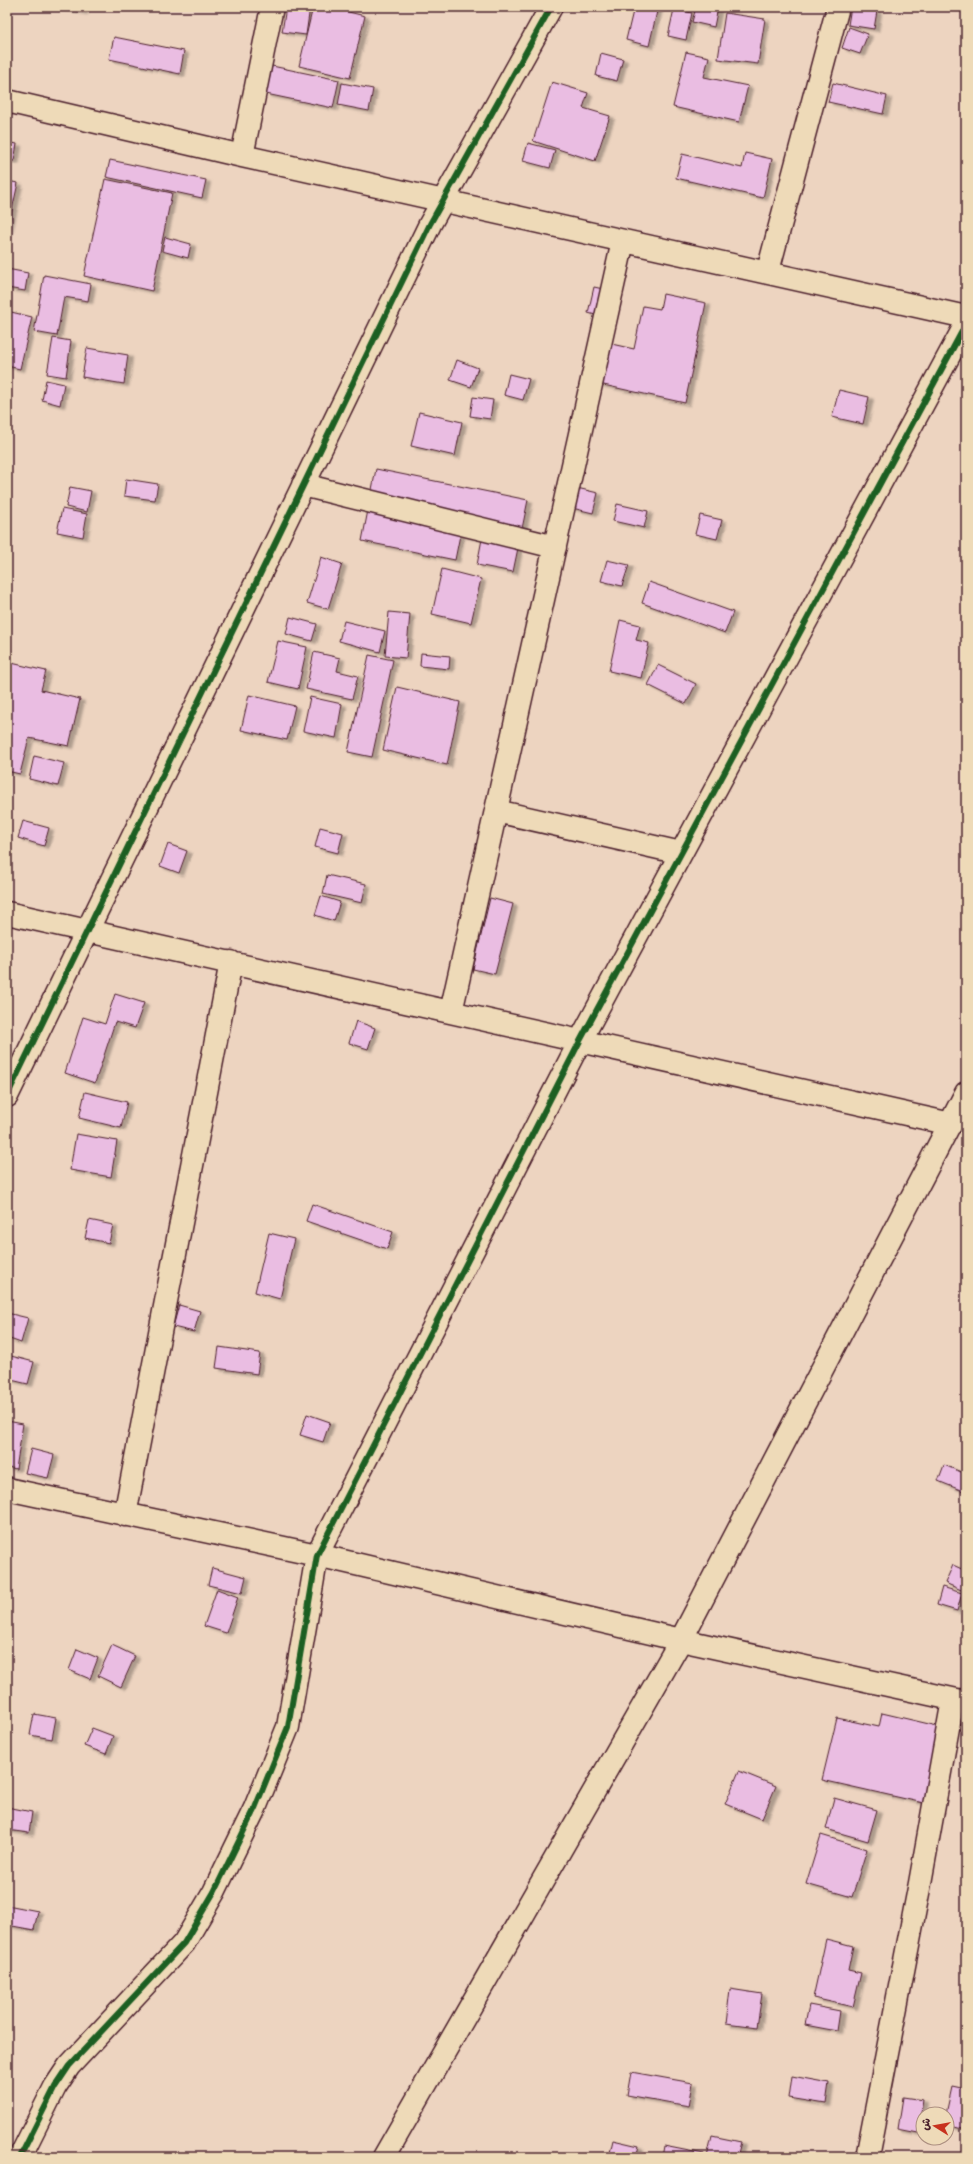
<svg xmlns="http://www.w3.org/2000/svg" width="973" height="2164" font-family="'Playpen Sans','Playpen Sans Arabic',sans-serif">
	<defs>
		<filter id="shadow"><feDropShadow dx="4.5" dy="2.5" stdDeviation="1" flood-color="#0004"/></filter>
	</defs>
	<rect width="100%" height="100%" fill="#edd4c0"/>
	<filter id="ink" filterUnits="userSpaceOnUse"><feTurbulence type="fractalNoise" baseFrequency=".025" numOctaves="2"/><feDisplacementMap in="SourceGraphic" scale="8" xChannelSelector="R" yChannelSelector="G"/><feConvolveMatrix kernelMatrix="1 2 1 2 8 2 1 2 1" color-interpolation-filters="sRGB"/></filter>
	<g filter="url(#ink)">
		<path fill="#eabde2" stroke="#4a1f2b" filter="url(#shadow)" d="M59 7H84L83 12Z
			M286 7H310L306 35 282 32Z
			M313 7H328L365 16 350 78 299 66Z
			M634 7H658L649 46 626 40Z
			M696 7H718L714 27 692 22Z
			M851 7 877 11 874 29 848 25Z
			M674 9 692 13 686 40 668 36Z
			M725 13 765 19 758 64 718 59Z
			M849 27 868 34 860 54 842 48Z
			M114 37 184 51 180 74 109 59Z
			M686 52 709 57 704 77 748 86 739 122 673 107Z
			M601 53 623 59 617 81 596 76Z
			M272 66 339 80 333 108 266 94Z
			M552 82 588 93 583 108 610 116 595 161 533 141Z
			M342 83 373 89 369 111 338 105Z
			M833 83 887 96 883 114 828 102Z
			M7 142 17 144 14 161 7 160Z
			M528 143 555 150 550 168 523 161Z
			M745 153 772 159 763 198 676 178 682 154 742 168Z
			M110 160 206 180 202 198 106 177Z
			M105 179 172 193 152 291 84 276Z
			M7 181 18 183 7 233Z
			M165 237 191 244 188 258 162 251Z
			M7 269 28 273 25 291 7 288Z
			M44 275 91 284 88 301 64 297 57 336 34 332Z
			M594 287 617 292 611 319 588 313Z
			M663 294 706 303 685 403 599 384 607 343 634 349 643 306 660 309Z
			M7 311 32 317 20 369 7 366Z
			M53 338 71 341 66 377 47 374Z
			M87 348 128 355 124 384 82 377Z
			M457 360 478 368 471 387 450 380Z
			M509 374 529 379 523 400 504 395Z
			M46 380 64 384 60 405 42 400Z
			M839 390 869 397 863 424 832 417Z
			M473 397 493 400 490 419 470 416Z
			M419 412 462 422 455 456 411 446Z
			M376 469 528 500 513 572 477 565 482 539 460 535 455 560 362 541Z
			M126 479 158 484 155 500 124 496Z
			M70 487 91 491 87 512 66 507Z
			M577 488 598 493 593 513 572 508Z
			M617 504 648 511 644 528 613 521Z
			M62 509 87 514 83 537 57 532Z
			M700 515 722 520 717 539 695 534Z
			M321 557 342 564 328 609 307 603Z
			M607 560 629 565 622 586 601 581Z
			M442 569 481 579 471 623 432 614Z
			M649 582 733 612 725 633 642 603Z
			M389 612 410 614 406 658 385 656Z
			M290 617 317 624 312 641 286 634Z
			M620 620 640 625 636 640 649 643 641 678 609 671Z
			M344 621 385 631 380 652 339 641Z
			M278 641 307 647 298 689 268 682Z
			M314 652 340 658 337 671 358 676 352 699 306 689Z
			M421 653 450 656 449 669 420 666Z
			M369 655 393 660 372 757 348 752Z
			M7 662 46 671 41 690 80 699 69 746 29 738 20 774 7 771Z
			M658 665 696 684 686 704 648 685Z
			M397 687 460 702 447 765 383 750Z
			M249 695 295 706 287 740 241 730Z
			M310 697 342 704 336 738 303 731Z
			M34 756 64 763 58 786 29 779Z
			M23 821 49 828 44 846 18 838Z
			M320 827 343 833 338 853 315 847Z
			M168 844 187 851 179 873 160 866Z
			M327 875 366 884 362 903 323 894Z
			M321 896 340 902 334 921 315 915Z
			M490 898 513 904 495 974 473 969Z
			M115 994 144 1003 135 1028 115 1022 95 1083 65 1073 83 1017 105 1024Z
			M356 1021 375 1028 368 1049 349 1043Z
			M85 1092 127 1102 121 1128 79 1118Z
			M76 1134 117 1141 111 1177 70 1170Z
			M312 1204 393 1232 387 1249 306 1221Z
			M89 1220 113 1225 109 1243 85 1238Z
			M269 1233 294 1239 280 1299 255 1292Z
			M179 1305 200 1311 194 1332 173 1327Z
			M7 1313 28 1318 21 1343 7 1338Z
			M219 1347 260 1353 257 1374 216 1368Z
			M7 1355 34 1362 28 1384 7 1379Z
			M307 1414 330 1422 323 1442 300 1435Z
			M7 1421 23 1424 16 1469 7 1467Z
			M31 1449 54 1455 48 1478 25 1473Z
			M944 1465 966 1474V1484L963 1491 938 1481Z
			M953 1565 966 1571V1592L945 1583Z
			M212 1568 246 1577 242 1593 208 1585Z
			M942 1587 962 1593 957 1611 937 1605Z
			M217 1589 238 1597 226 1633 204 1626Z
			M112 1645 135 1656 121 1687 98 1676Z
			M77 1649 98 1658 90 1679 69 1670Z
			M882 1713 946 1728 928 1804 822 1780 837 1718 879 1727Z
			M34 1714 56 1718 52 1739 30 1735Z
			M92 1728 113 1736 106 1754 84 1746Z
			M739 1771 776 1786 762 1819 725 1804Z
			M834 1798 877 1810 868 1841 826 1829Z
			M7 1807 32 1812 29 1833 7 1830Z
			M821 1835 867 1849 852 1897 806 1884Z
			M7 1905 38 1911 34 1930 7 1925Z
			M826 1939 853 1946 848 1970 861 1973 853 2007 813 1998Z
			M730 1989 762 1994 757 2027 726 2023Z
			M809 2005 840 2011 837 2031 805 2025Z
			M631 2072 693 2083 689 2106 627 2095Z
			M792 2076 829 2083 826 2104 789 2098Z
			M952 2087 966 2090V2129L947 2124 946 2114Z
			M903 2097 923 2100 918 2133 898 2129Z
			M712 2136 741 2142 737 2157H707Z
			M613 2140 639 2146 636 2157H609Z
			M664 2146 704 2154V2157H662Z"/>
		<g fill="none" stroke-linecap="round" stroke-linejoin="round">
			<g stroke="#4a1f2b" stroke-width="25">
				<path id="minor" d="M7 101 242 156 966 317
					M242 156 272 7
					M768 271 838 7
					M303 485 555 547
					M496 811 681 853
					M7 913 951 1124
					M451 1012 623 241
					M7 1096 430 224 551 7
					M7 1489 317 1555 681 1640 966 1702
					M125 1515 231 962
					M20 2157 55 2087 69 2066 184 1943 214 1892 255 1808 288 1727 317 1555 580 1041 966 324
					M867 2157 920 1883 953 1700"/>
			</g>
			<g stroke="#4a1f2b" stroke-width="25">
				<path id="trunk" d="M384 2157 681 1640 966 1093"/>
			</g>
			<use href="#minor" stroke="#eedab8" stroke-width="22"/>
			<use href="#trunk" stroke="#eedab8" stroke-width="22"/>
			<g stroke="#eedab8" stroke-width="8">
				<path id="cycleway" d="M7 1096 430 224 551 7
					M20 2157 55 2087 69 2066 184 1943 214 1892 255 1808 288 1727 317 1555 580 1041 966 324"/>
			</g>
			<use href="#cycleway" stroke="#1b5e20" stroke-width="6"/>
		</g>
	</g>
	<rect width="973" height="2164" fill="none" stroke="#eedab8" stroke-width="24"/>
	<rect x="12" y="12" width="949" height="2140" fill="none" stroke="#4a1f2b" stroke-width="1.5" filter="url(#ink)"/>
	<g transform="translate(935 2126) rotate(281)"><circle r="19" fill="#eedab8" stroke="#ac8f80"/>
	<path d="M0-3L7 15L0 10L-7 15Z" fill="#c8321e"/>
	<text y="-6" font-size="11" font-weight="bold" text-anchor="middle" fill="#4a1f2b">ش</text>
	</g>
</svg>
